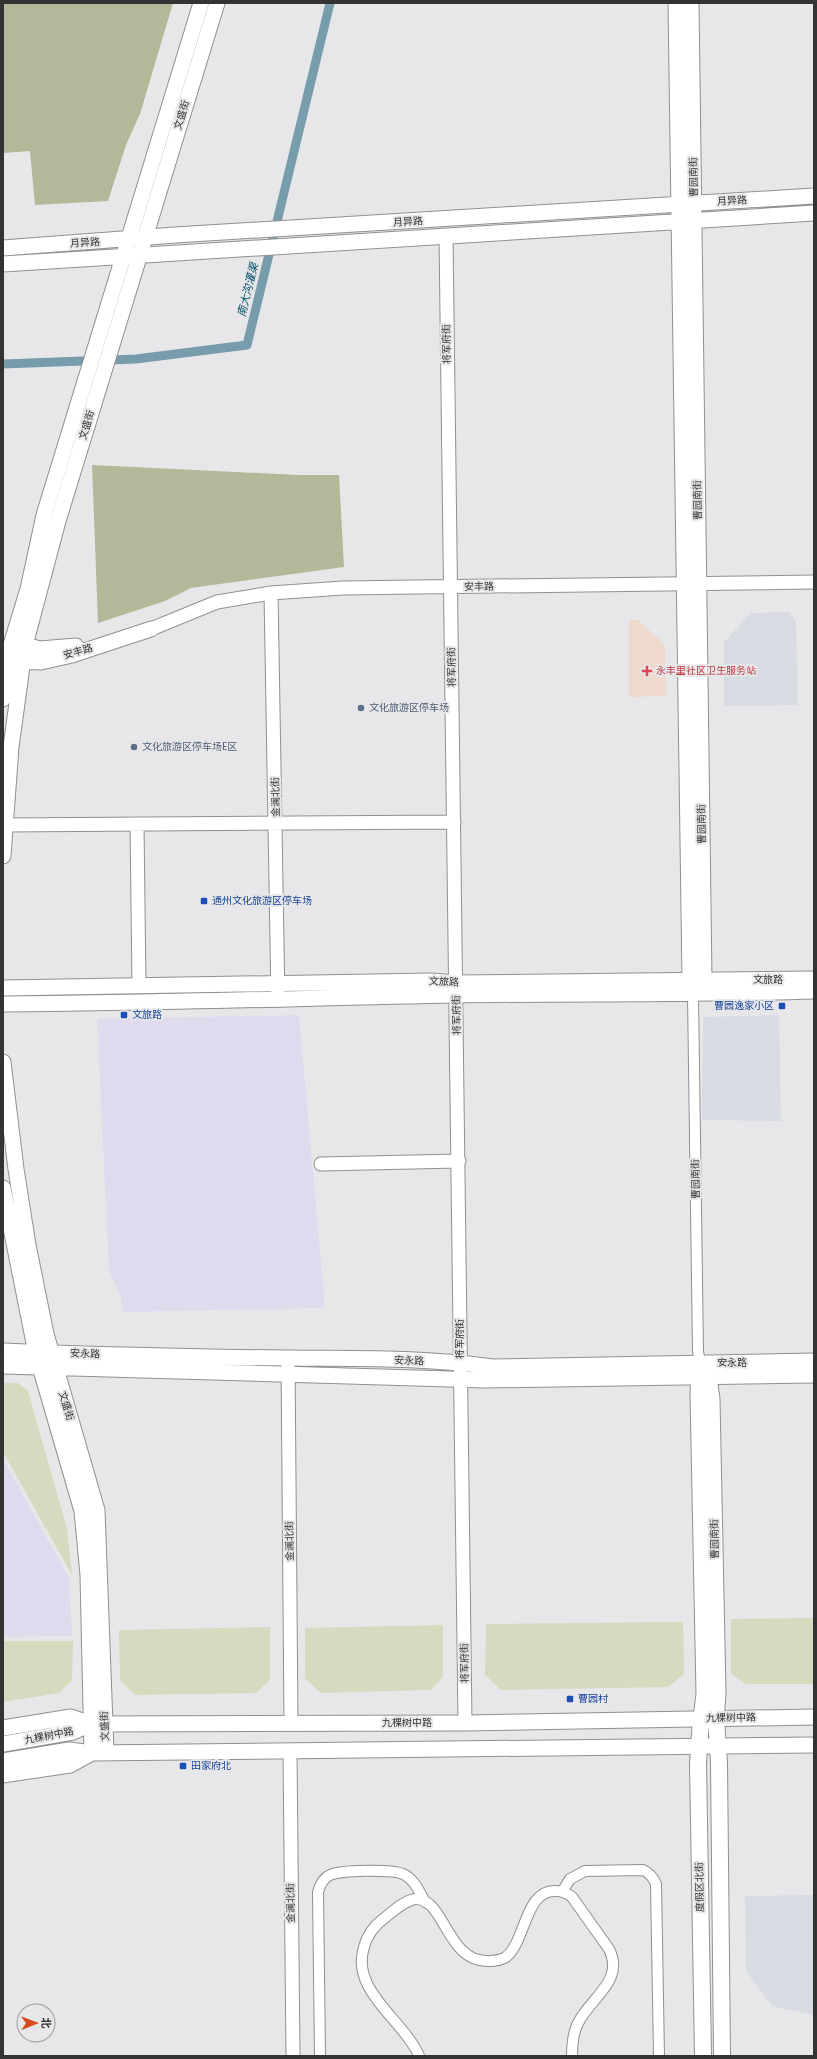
<svg xmlns="http://www.w3.org/2000/svg" width="817" height="2059" font-family="'Fira Sans','Noto Sans SC',sans-serif">
	<rect width="100%" height="100%" fill="#e7e7e9"/>
	<path fill="#d9dbe3" d="M789 612 796 621 798 705 724 706V642L751 613Z
		M779 1015 781 1121 702 1120 703 1017Z
		M814 1895V2015L772 2006 746 1971 745 1896Z"/>
	<path fill="#e0daef" d="M299 1015 325 1308 122 1312 121 1297 109 1270 97 1019Z
		M3 1459 69 1578 72 1636 3 1637Z"/>
	<path fill="#eed9cc" d="M629 620H638L665 645 666 696 629 697Z"/>
	<path fill="#d4dbbf" d="M3 1383H18L28 1391 67 1529 72 1575 3 1452Z
		M814 1618V1684H746L731 1674V1619Z
		M683 1622 684 1674 668 1687 501 1690 485 1675 486 1624Z
		M443 1625V1677L431 1690 321 1693 305 1678V1628Z
		M270 1627V1680L256 1693 134 1695 120 1680 119 1630Z
		M3 1641H73L72 1680 59 1693 3 1702Z"/>
	<path fill="#b2b998" d="M3 3H173L140 114 126 145 108 201 35 205 30 151 3 153Z
		M92 465 298 475H339L344 567 191 588 165 601 98 623Z"/>
	<g fill="none" stroke-linecap="round" stroke-linejoin="round">
		<path stroke="#779cab" stroke-width="9" d="M3 364 136 359 247 345 330 3"/>
		<g stroke="#909091" stroke-width="12">
			<path id="minor" d="M693 995 698 1351 700 1363
				M562 1892 570 1879 585 1871 643 1870C650 1873 653 1877 656 1884L659 2056
				M320 2056 318 1892C320 1885 323 1878 330 1875 341 1870 392 1869 403 1874 414 1879 419 1891 425 1902
				M419 2056C404 2020 350 1991 364 1947 367 1936 373 1927 382 1920 391 1913 403 1901 415 1899 445 1897 446 1963 489 1961 494 1961 501 1960 506 1957 526 1941 525 1889 556 1891 562 1891 567 1893 572 1897L609 1949C625 1981 591 1997 578 2023 573 2033 572 2045 572 2056"/>
		</g>
		<g stroke="#909091" stroke-width="15">
			<path id="tertiary" d="M446 236 465 1723
				M271 593 278 1000
				M151 629 217 602 271 593 343 588 814 582
				M137 824 139 986
				M4 825 454 822
				M321 1164 459 1161
				M288 1358 291 1724
				M290 1751 293 2056"/>
		</g>
		<g stroke="#909091" stroke-width="17">
			<path id="secondary" d="M676 3 690 980 693 995
				M691 3 704 980 693 995
				M3 248 175 235 814 196
				M3 264 814 213
				M15 645H25L40 649 76 646
				M14 661 41 662 72 655 151 629
				M3 699 11 645 28 589 44 515 201 3
				M3 856 11 747 25 645 58 521 217 3
				M3 988 432 981 456 983 814 979
				M3 1004C154 1003 305 998 455 995 575 993 694 995 814 991
				M3 1062 16 1169 28 1245 46 1334 97 1510 106 1752
				M3 1188 36 1353 82 1511 88 1575 92 1753
				M3 1351C98 1355 192 1357 287 1358 355 1359 424 1357 492 1367L814 1361
				M3 1366 484 1380 814 1375
				M699 1368 698 1393 704 1694 701 1719
				M704 1368 709 1377 712 1399 718 1694 716 1719
				M3 1728 71 1717 91 1724
				M3 1744 73 1732 91 1724 465 1723 814 1717
				M3 1761 69 1750 92 1753 814 1745
				M3 1775 70 1765 92 1753"/>
		</g>
		<g stroke="#909091" stroke-width="18">
			<path id="primary" d="M701 1719 698 1763 703 2056
				M716 1719 719 1763 722 2056"/>
		</g>
		<use href="#minor" stroke="#fff" stroke-width="10"/>
		<use href="#tertiary" stroke="#fff" stroke-width="13"/>
		<use href="#secondary" stroke="#fff" stroke-width="15"/>
		<use href="#primary" stroke="#fff" stroke-width="16"/>
	</g>
	<path fill="#e0444e" stroke="#e7e7e9" stroke-width="1.5" d="M645 665h4v4h4v4h-4v4h-4v-4h-4v-4h4z"/>
	<g fill="#5c6f8a" stroke="#e7e7e9" stroke-width="1.5">
		<circle cx="361" cy="708" r="4"/>
		<circle cx="134" cy="747" r="4"/>
	</g>
	<g fill="#1a4fb4" stroke="#e7e7e9" stroke-width="1.5">
		<rect x="200" y="897" width="8" height="8" rx="2"/>
		<rect x="778" y="1002" width="8" height="8" rx="2"/>
		<rect x="120" y="1011" width="8" height="8" rx="2"/>
		<rect x="566" y="1695" width="8" height="8" rx="2"/>
		<rect x="179" y="1762" width="8" height="8" rx="2"/>
	</g>
	<g text-anchor="middle" dominant-baseline="central" stroke-width="4" stroke-linejoin="round" paint-order="stroke">
		<g font-size="10" fill="#333334" stroke="#e7e7e9">
			<text transform="translate(182 115) rotate(-73)">文盛街</text>
			<text transform="translate(694 177) rotate(-91)">曹园南街</text>
			<text transform="translate(732 201) rotate(-4)">月异路</text>
			<text transform="translate(408 222) rotate(-4)">月异路</text>
			<text transform="translate(85 243) rotate(-4)">月异路</text>
			<text transform="translate(447 344) rotate(-91)">将军府街</text>
			<text transform="translate(87 425) rotate(-73)">文盛街</text>
			<text transform="translate(698 500) rotate(-91)">曹园南街</text>
			<text transform="translate(479 587) rotate(-1)">安丰路</text>
			<text transform="translate(78 652) rotate(-16)">安丰路</text>
			<text transform="translate(452 667) rotate(-91)">将军府街</text>
			<text transform="translate(276 797) rotate(-91)">金澜北街</text>
			<text transform="translate(702 824) rotate(-91)">曹园南街</text>
			<text x="768" y="980">文旅路</text>
			<text transform="translate(444 982) rotate(3)">文旅路</text>
			<text transform="translate(457 1015) rotate(-91)">将军府街</text>
			<text transform="translate(696 1179) rotate(-91)">曹园南街</text>
			<text transform="translate(460 1339) rotate(-90)">将军府街</text>
			<text transform="translate(85 1354) rotate(2)">安永路</text>
			<text transform="translate(409 1361) rotate(2)">安永路</text>
			<text x="732" y="1363">安永路</text>
			<text transform="translate(66 1406) rotate(73)">文盛街</text>
			<text transform="translate(715 1539) rotate(-91)">曹园南街</text>
			<text transform="translate(290 1541) rotate(-91)">金澜北街</text>
			<text transform="translate(465 1663) rotate(-91)">将军府街</text>
			<text transform="translate(731 1718) rotate(-1)">九棵树中路</text>
			<text x="407" y="1723">九棵树中路</text>
			<text transform="translate(105 1726) rotate(-92)">文盛街</text>
			<text transform="translate(49 1736) rotate(-11)">九棵树中路</text>
			<text transform="translate(700 1887) rotate(-91)">度假区北街</text>
			<text transform="translate(291 1903) rotate(-91)">金澜北街</text>
		</g>
		<g font-size="10" fill="#be3a42" stroke="#e7e7e9" text-anchor="start">
			<text x="656" y="671">永丰里社区卫生服务站</text>
		</g>
		<g font-size="10" fill="#4e5e75" stroke="#e7e7e9" text-anchor="start">
			<text x="369" y="708">文化旅游区停车场</text>
			<text x="142" y="747">文化旅游区停车场E区</text>
		</g>
		<g font-size="10" fill="#164399" stroke="#e7e7e9" text-anchor="start">
			<text x="212" y="901">通州文化旅游区停车场</text>
			<text x="774" y="1006" text-anchor="end">曹园逸家小区</text>
			<text x="132" y="1015">文旅路</text>
			<text x="578" y="1699">曹园村</text>
			<text x="191" y="1766">田家府北</text>
		</g>
		<g font-size="11" font-style="italic" fill="#005066" stroke="#e7e7e9">
			<text transform="translate(248 290) rotate(-76)">南大沟灌渠</text>
		</g>
	</g>
	<rect width="817" height="2059" fill="none" stroke="#333334" stroke-width="8"/>
	<g transform="translate(36 2023) rotate(89)"><circle r="19" fill="#e7e7e9" stroke="#9f9fa1"/>
	<path d="M0-3L7 15L0 10L-7 15Z" fill="#d44d1a"/>
	<text y="-6" font-size="11" font-weight="bold" text-anchor="middle" fill="#333334">北</text>
	</g>
</svg>
